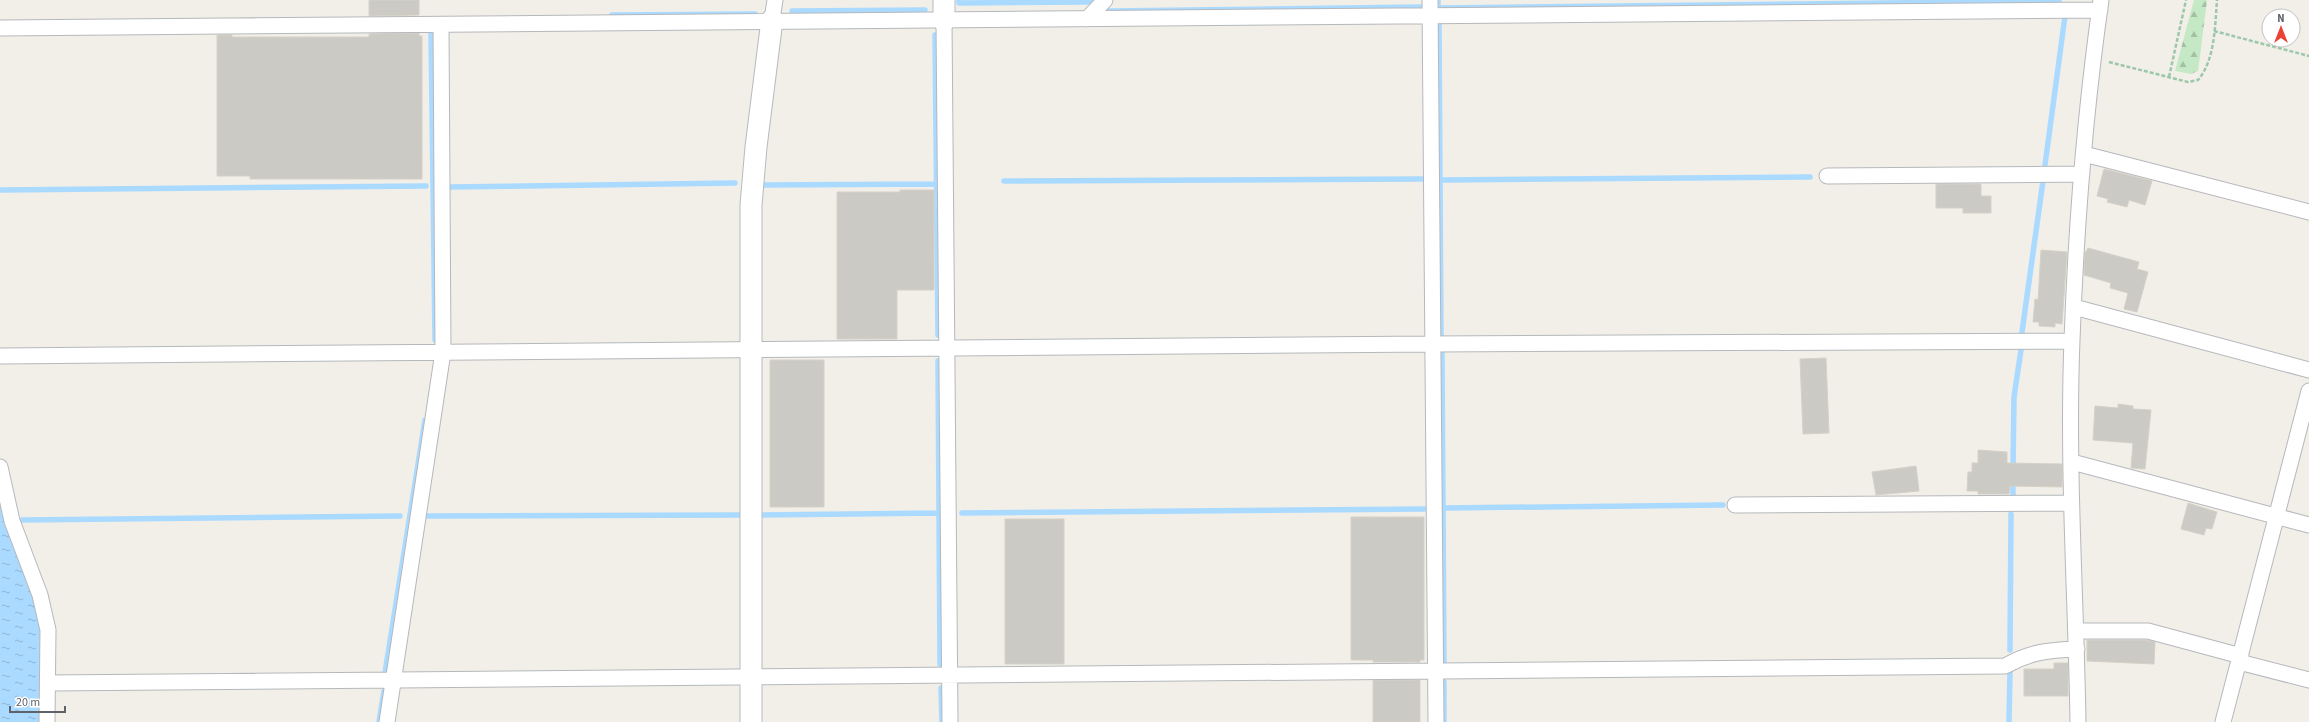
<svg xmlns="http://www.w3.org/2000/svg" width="2309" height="722" font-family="'Source Sans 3',sans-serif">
	<defs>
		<pattern id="forest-firs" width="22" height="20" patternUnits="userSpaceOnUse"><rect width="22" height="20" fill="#c5e8c5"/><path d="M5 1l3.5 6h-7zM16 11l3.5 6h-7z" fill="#a3c0a4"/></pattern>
		<pattern id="water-ripples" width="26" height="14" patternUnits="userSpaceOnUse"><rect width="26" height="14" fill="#aadaff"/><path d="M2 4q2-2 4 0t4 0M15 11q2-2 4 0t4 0" fill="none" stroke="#8eb4d2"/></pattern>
	</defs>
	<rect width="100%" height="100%" fill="#f1efe8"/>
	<path fill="url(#forest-firs)" d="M2194 0H2207L2199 64 2198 71 2191 74 2175 71Z"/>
	<path fill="url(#water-ripples)" d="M0 490 43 630V722H0Z"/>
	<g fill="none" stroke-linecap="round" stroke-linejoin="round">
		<path stroke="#aadaff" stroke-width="5.5" d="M959 0V3L1088 2 1091 0
			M1438 0V8
			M1442 8 2059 1
			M792 11 925 10
			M1109 11 1421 7
			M612 15 755 14
			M1439 24 1441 336
			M431 31 435 340
			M935 35 938 335
			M2045 165 2065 16
			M1441 180 1810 177
			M1004 181 1423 179
			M764 185 937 184
			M449 187 735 183
			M0 190 426 186
			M2022 332 2043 181
			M1442 354 1444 663
			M938 361 940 664
			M2013 469 2014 397 2021 350
			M2013 497V480
			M1443 508 1723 505
			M962 513 1425 509
			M762 515 939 513
			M427 516 739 515
			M22 520 400 516
			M2010 650 2011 514
			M385 673 425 420
			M941 688 942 722
			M379 722 384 691
			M1444 722V682
			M2009 722 2010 671"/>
	</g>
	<path fill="#cccac5" stroke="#d6d1c6" d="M369 0H419V15L369 16Z
		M419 33V36H422V179H250V176H217V35H232V37H369V34Z
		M2104 169 2152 181 2145 205 2129 200 2127 207 2107 202 2108 199 2097 196Z
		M1936 184H1981V196H1991V213H1963V208H1936Z
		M900 190H934V290H897V339H837V192H900Z
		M2088 248 2139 262 2137 269 2148 272 2137 312 2124 309 2128 293 2110 288 2111 283 2084 275 2085 253Z
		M2041 250 2067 252 2062 324 2055 323V327L2039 326V322H2033L2035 299 2038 300Z
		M1826 358 1829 433 1803 434 1800 359Z
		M770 360H824V507H770Z
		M2118 404 2133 406V409L2151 410 2145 469 2131 468 2133 443 2093 440 2095 406 2118 408Z
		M1978 450 2007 452V463L2062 464V487L2010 486 2009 494H1978V491H1967L1968 472H1972V463H1978Z
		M1916 466 1919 491 1876 495 1872 472Z
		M2188 503 2217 512 2212 529 2206 528 2204 535 2181 529Z
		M1351 517H1424V660H1420V662H1373V660H1351Z
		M1005 519H1064V664H1005Z
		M2087 640H2147L2155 642 2154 664 2087 661Z
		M2054 663H2068V696H2024V669H2054Z
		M1373 680H1420V722H1373Z"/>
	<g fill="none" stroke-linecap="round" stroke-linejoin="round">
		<g stroke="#b5b8bc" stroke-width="17">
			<path id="street" d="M1430 0 1436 722
				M1087 19 1105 0
				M772 20 775 0
				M944 21 950 722
				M0 28 2100 10
				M2084 154 2309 212
				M1827 176 2082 174
				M2074 307 2309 370
				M0 356 1432 344 2072 341
				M2072 462 2309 525
				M0 467 12 521 40 595 48 630 47 722
				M1735 505 2071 503
				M2077 631H2148L2241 656
				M2239 662 2309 680
				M49 683 2005 666C2030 652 2048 650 2077 649
				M387 722 443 352 441 25
				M2078 722C2076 595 2067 468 2072 340 2076 227 2085 112 2101 0
				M2223 722 2309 391"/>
		</g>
		<g stroke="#b6babf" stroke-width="23">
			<path id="secondary" d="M944 21V0
				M751 722V205L756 147 772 20"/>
		</g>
		<path stroke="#9cc7a9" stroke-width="2.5" stroke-dasharray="4 2" stroke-linecap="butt" d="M2214 31 2309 56
			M2109 62 2188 82 2198 80C2215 60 2215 26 2217 0
			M2169 77 2186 0"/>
		<use href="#street" stroke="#fff" stroke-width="15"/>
		<use href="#secondary" stroke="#fff" stroke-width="21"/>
	</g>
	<g transform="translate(2281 28)"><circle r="19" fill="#ffffff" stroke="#bfc1c3"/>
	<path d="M0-3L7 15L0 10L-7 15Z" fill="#ea4335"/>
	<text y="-6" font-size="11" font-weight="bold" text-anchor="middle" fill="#5f6368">N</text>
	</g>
	<path d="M10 706v6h55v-6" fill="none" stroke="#5f6368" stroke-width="2"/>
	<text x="16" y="706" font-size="12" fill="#5f6368" stroke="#ffffff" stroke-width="3" paint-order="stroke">20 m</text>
</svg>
